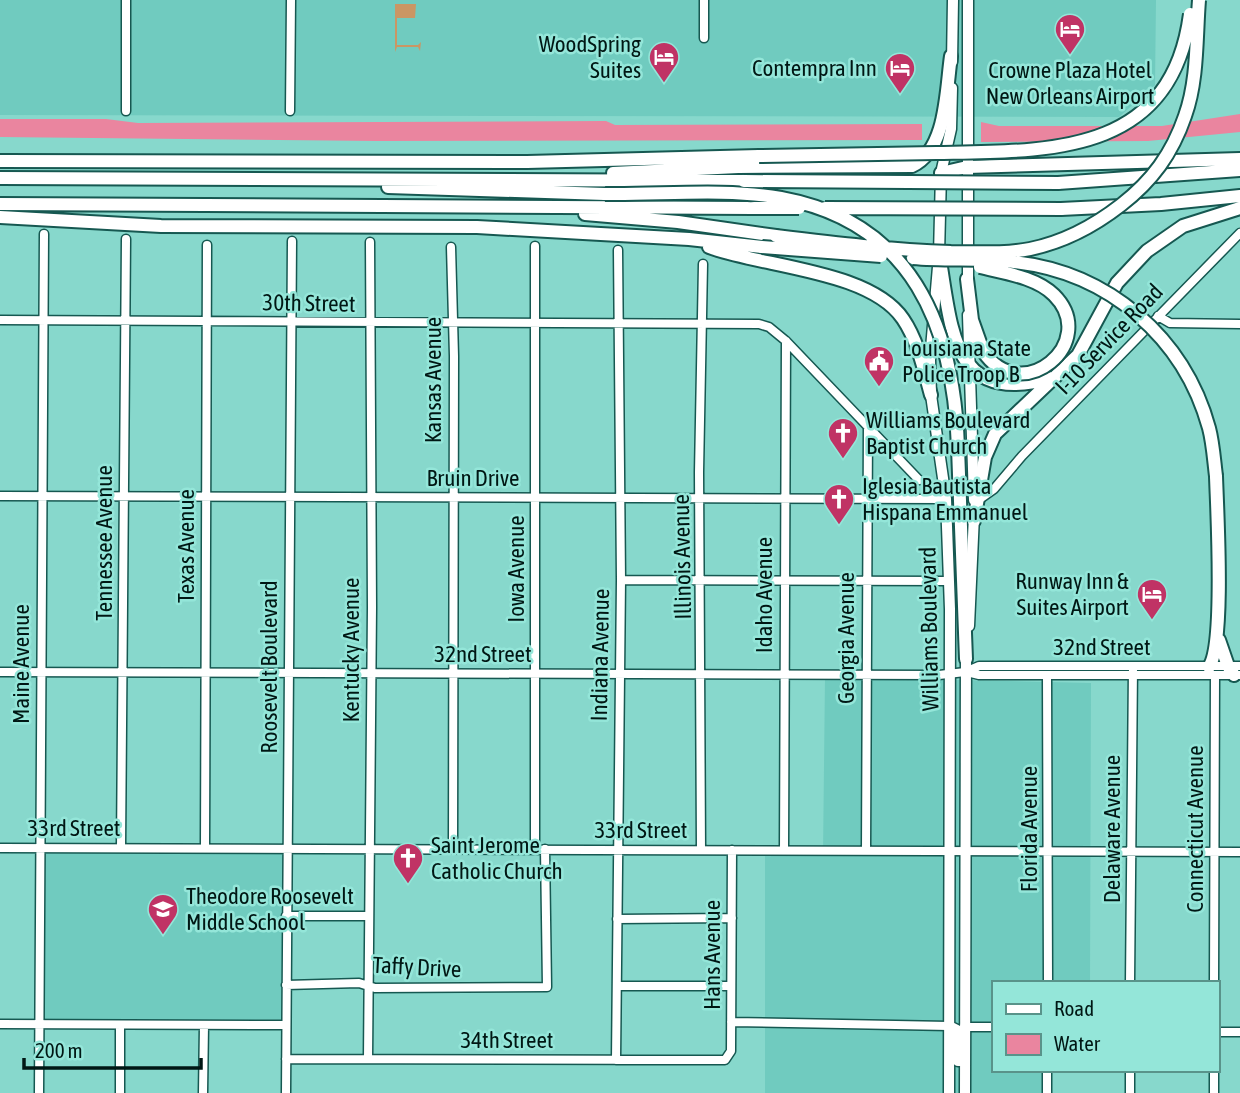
<svg xmlns="http://www.w3.org/2000/svg" width="1240" height="1093" font-family="'Asap Condensed',sans-serif">
	<rect width="100%" height="100%" fill="#87d8cc"/>
	<path fill="#70cbbf" d="M0 0H1156L1155 85 1119 117 0 115Z
		M825 677 1091 683 1090 983H993V1070H1052V1093H765V855H823Z
		M44 852 283 854 282 1020 43 1019Z"/>
	<path fill="#ca9664" d="M395 4H416L415 18H397V45H418L421 42 420 51 418 47H397L395 52Z"/>
	<path fill="#ea859f" d="M1240 114V132L1148 141 981 142V122L999 126H1162Z
		M0 119H106L138 123 606 121 615 125 922 124V140L377 141 0 137Z"/>
	<g fill="none" stroke-linecap="round" stroke-linejoin="round">
		<g stroke="#165851" stroke-width="11">
			<path id="minor" d="M704 0V38
				M126 111V0
				M290 111 291 0
				M535 246V849
				M451 247 454 356 453 849
				M1158 316 1170 323 1240 324
				M0 320 759 324 769 327 786 341 919 480
				M0 496 946 499
				M977 501 994 489 1022 456 1240 233
				M621 580 948 581
				M0 672 939 675 965 672 979 666H1240
				M967 672 979 675H1240
				M1047 675 1048 983
				M121 847 126 239
				M0 848 1240 852
				M205 848 207 245
				M701 850 699 472 703 264
				M784 850 786 341
				M866 851 868 425
				M286 916H368
				M617 919 732 918
				M1130 983 1133 667
				M1214 983 1215 675
				M286 985 359 983 375 988 547 987 545 849
				M617 986H731
				M731 1022 949 1026
				M0 1024 286 1025
				M964 1027H993
				M1217 1032H1240
				M368 1058 372 607 370 242
				M286 1059 725 1060 731 1051 732 850
				M616 1060 621 580 618 250
				M1130 1070V1093
				M39 1093 44 234
				M120 1093V1025
				M203 1093 204 1025
				M286 1093 292 241
				M1047 1093V1070
				M1214 1093V1070"/>
		</g>
		<g stroke="#165851" stroke-width="13">
			<path id="major" d="M952 62 953 0
				M968 286V0
				M968 315 974 500
				M969 626 974 515
				M949 1026 957 1030 958 1061
				M949 1093 950 609 946 499 931 395 930 360 939 255 941 173 951 129 952 88
				M965 1093 966 654"/>
		</g>
		<g stroke="#165851" stroke-width="16">
			<path id="highway" d="M0 161 527 162 759 156
				M613 173 738 167 912 166C947 150 946 90 951 56
				M941 173 967 167 1240 159
				M0 178 744 181
				M1058 183 1240 170
				M388 187 605 194
				M0 204 754 208
				M1061 209 1161 204 1240 196
				M585 214 678 222 776 236
				M0 217 161 226 477 227 689 239 762 247
				M709 247C762 267 870 270 903 319 918 341 924 370 931 395
				M939 255C952 329 951 407 1052 378
				M967 279 972 320 983 351
				M958 448 966 659
				M974 521 985 457 995 434 1078 355 1117 283 1147 251 1183 226 1240 208
				M1219 640 1228 666 1234 675
				M1209 667C1225 645 1217 510 1216 476"/>
		</g>
		<use href="#minor" stroke="#fff" stroke-width="8"/>
		<use href="#major" stroke="#fff" stroke-width="10"/>
		<use href="#highway" stroke="#fff" stroke-width="12"/>
		<g stroke="#165851" stroke-width="16" stroke-linecap="butt">
			<path id="highway-bridge" d="M759 156C818 155 877 154 936 153 1047 151 1171 157 1190 14
				M744 181 1058 183
				M605 194C662 195 724 188 781 198 913 222 954 327 958 448
				M754 208H799
				M825 208 1061 209
				M776 236C834 243 892 250 951 252 978 252 1004 254 1030 249 1064 242 1094 226 1121 205 1152 181 1172 154 1185 116 1198 80 1196 38 1199 0
				M762 247 881 256
				M913 258C946 261 981 258 1014 262 1108 272 1184 337 1209 428 1213 443 1214 460 1216 476
				M980 267C1004 273 1036 277 1054 295 1101 342 1021 409 983 351"/>
		</g>
		<use href="#highway-bridge" stroke="#fff" stroke-width="12"/>
	</g>
	<defs>
		<g id="hotel-pin" transform="scale(1.575)"><path d="M0 17L-7.5 6A9.5 9.5 0 1 1 7.5 6Z" fill="#c03365" stroke="#94e6d9"/><path d="M-6-4.5h1.5V1H6V5H4.5V3h-9V5H-6ZM-4 0a1.8 1.8 0 1 1 3.6 0ZM.5 0V-2.5h3Q6-2.5 6 0Z" fill="#fff"/></g>
		<g id="civic-pin" transform="scale(1.575)"><path d="M0 17L-7.5 6A9.5 9.5 0 1 1 7.5 6Z" fill="#c03365" stroke="#94e6d9"/><path d="M-.6-6.5H3V-4.5H.6V-3L4-1V1h2V6H-6V1h2V-1L-.6-3ZM-1.2 2.5V6h2.4V2.5Z" fill="#fff"/></g>
		<g id="church-pin" transform="scale(1.575)"><path d="M0 17L-7.5 6A9.5 9.5 0 1 1 7.5 6Z" fill="#c03365" stroke="#94e6d9"/><path d="M-1.2-6h2.4v3.5h3.3v2.4h-3.3V6h-2.4V-.1h-3.3v-2.4h3.3Z" fill="#fff"/></g>
		<g id="school-pin" transform="scale(1.575)"><path d="M0 17L-7.5 6A9.5 9.5 0 1 1 7.5 6Z" fill="#c03365" stroke="#94e6d9"/><path d="M0-5L7-2L0 1L-7-2ZM-4 1L0 2.5L4 1V4Q0 6-4 4Z" fill="#fff"/></g>
	</defs>
	<g fill-rule="evenodd">
		<use href="#hotel-pin" x="1070" y="29"/>
		<use href="#hotel-pin" x="664" y="57"/>
		<use href="#hotel-pin" x="900" y="68"/>
		<use href="#civic-pin" x="879" y="361"/>
		<use href="#church-pin" x="843" y="433"/>
		<use href="#church-pin" x="839" y="499"/>
		<use href="#hotel-pin" x="1152" y="594"/>
		<use href="#church-pin" x="408" y="858"/>
		<use href="#school-pin" x="163" y="909"/>
	</g>
	<g text-anchor="middle" dominant-baseline="central" stroke-width="5" stroke-linejoin="round" paint-order="stroke">
		<g font-size="23" fill="#001714" stroke="#94e6d9" text-anchor="start">
			<text x="641" y="44" text-anchor="end">WoodSpring<tspan x="641" dy="26">Suites</tspan></text>
			<text x="877" y="68" text-anchor="end">Contempra Inn</text>
			<text x="1070" y="70" text-anchor="middle">Crowne Plaza Hotel<tspan x="1070" dy="26">New Orleans Airport</tspan></text>
			<text x="902" y="348">Louisiana State<tspan x="902" dy="26">Police Troop B</tspan></text>
			<text x="866" y="420">Williams Boulevard<tspan x="866" dy="26">Baptist Church</tspan></text>
			<text x="862" y="486">Iglesia Bautista<tspan x="862" dy="26">Hispana Emmanuel</tspan></text>
			<text x="1129" y="581" text-anchor="end">Runway Inn &amp;<tspan x="1129" dy="26">Suites Airport</tspan></text>
			<text x="431" y="845">Saint Jerome<tspan x="431" dy="26">Catholic Church</tspan></text>
			<text x="186" y="896">Theodore Roosevelt<tspan x="186" dy="26">Middle School</tspan></text>
		</g>
		<g font-size="23" fill="#001714" stroke="#94e6d9">
			<text transform="translate(309 303) rotate(1)">30th Street</text>
			<text transform="translate(1109 339) rotate(-46)">I-10 Service Road</text>
			<text transform="translate(433 380) rotate(-90)">Kansas Avenue</text>
			<text x="473" y="478">Bruin Drive</text>
			<text transform="translate(104 543) rotate(-90)">Tennessee Avenue</text>
			<text transform="translate(186 546) rotate(-90)">Texas Avenue</text>
			<text transform="translate(682 557) rotate(-91)">Illinois Avenue</text>
			<text transform="translate(516 569) rotate(-90)">Iowa Avenue</text>
			<text transform="translate(764 595) rotate(-90)">Idaho Avenue</text>
			<text transform="translate(929 629) rotate(-91)">Williams Boulevard</text>
			<text transform="translate(846 638) rotate(-90)">Georgia Avenue</text>
			<text x="1102" y="647">32nd Street</text>
			<text transform="translate(351 650) rotate(-90)">Kentucky Avenue</text>
			<text x="483" y="654">32nd Street</text>
			<text transform="translate(600 655) rotate(-89)">Indiana Avenue</text>
			<text transform="translate(21 664) rotate(-90)">Maine Avenue</text>
			<text transform="translate(269 667) rotate(-90)">Roosevelt Boulevard</text>
			<text x="74" y="828">33rd Street</text>
			<text transform="translate(1029 829) rotate(-90)">Florida Avenue</text>
			<text transform="translate(1112 829) rotate(-90)">Delaware Avenue</text>
			<text transform="translate(1195 829) rotate(-90)">Connecticut Avenue</text>
			<text x="641" y="830">33rd Street</text>
			<text transform="translate(712 955) rotate(-90)">Hans Avenue</text>
			<text transform="translate(417 967) rotate(3)">Taffy Drive</text>
			<text x="507" y="1040">34th Street</text>
		</g>
	</g>
	<rect x="992" y="981" width="228" height="91" fill="#94e6d9" stroke="#59938a" stroke-width="2"/>
	<rect x="1006" y="1004" width="35" height="10" fill="#ffffff" stroke="#59938a" stroke-width="2"/>
	<text x="1054" y="1016" font-size="21" fill="#001714">Road</text>
	<rect x="1006" y="1034" width="35" height="21" fill="#ea859f" stroke="#59938a" stroke-width="2"/>
	<text x="1054" y="1051" font-size="21" fill="#001714">Water</text>
	<path d="M24 1058v10h177v-10" fill="none" stroke="#001714" stroke-width="3.5"/>
	<text x="35" y="1058" font-size="21" fill="#001714" stroke="#94e6d9" stroke-width="5" paint-order="stroke">200 m</text>
</svg>
